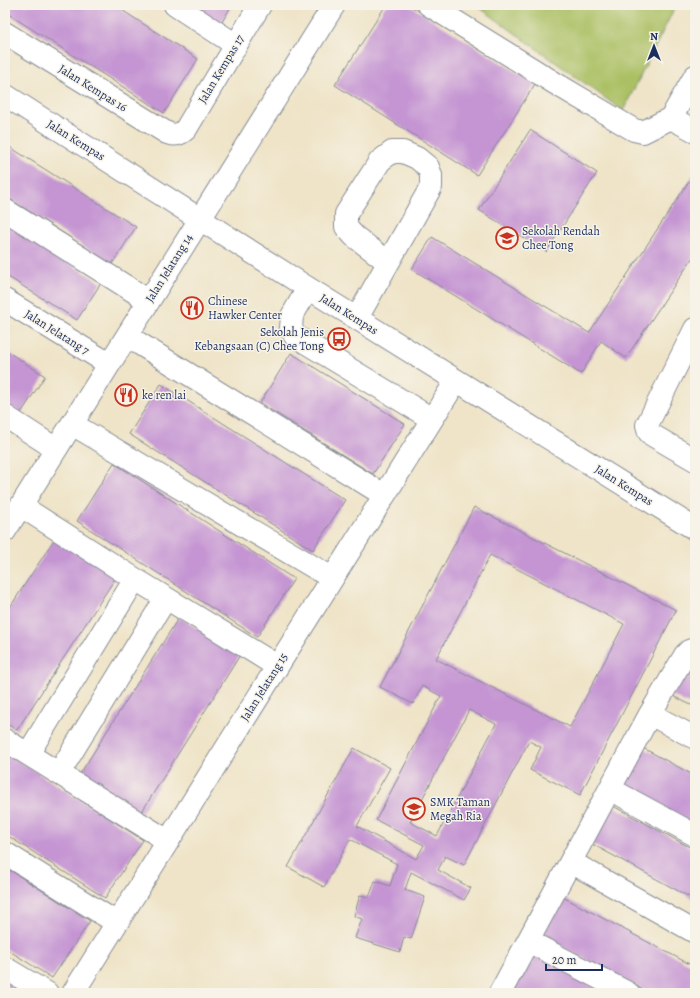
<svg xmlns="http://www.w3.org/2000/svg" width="700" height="998" font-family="Alegreya,serif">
	<rect width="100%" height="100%" fill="#f7f3e8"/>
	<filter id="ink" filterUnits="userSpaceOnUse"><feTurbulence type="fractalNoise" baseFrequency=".025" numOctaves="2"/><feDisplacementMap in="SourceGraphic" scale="8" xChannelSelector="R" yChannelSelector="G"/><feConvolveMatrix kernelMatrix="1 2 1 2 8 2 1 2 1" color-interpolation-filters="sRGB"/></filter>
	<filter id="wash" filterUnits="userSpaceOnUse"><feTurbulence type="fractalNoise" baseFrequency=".012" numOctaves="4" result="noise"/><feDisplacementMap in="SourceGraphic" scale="16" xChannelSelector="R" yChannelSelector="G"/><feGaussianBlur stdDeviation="0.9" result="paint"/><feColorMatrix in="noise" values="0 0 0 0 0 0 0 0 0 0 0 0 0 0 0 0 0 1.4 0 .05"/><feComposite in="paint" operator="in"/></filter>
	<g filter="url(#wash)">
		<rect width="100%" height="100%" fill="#efe4c8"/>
		<path fill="#aac064" stroke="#627861" d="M476 5H676L623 111Z"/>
		<g id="blocks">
			<path fill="#c595d3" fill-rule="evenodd" d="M5 5H114L198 59 164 113 5 12Z
				M183 5H232L219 27Z
				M386 5H409L535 84 477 175 335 85Z
				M530 130 597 173 546 252 479 210Z
				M5 144 136 227 112 264 5 196Z
				M695 172V254L626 358 601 341 581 374 412 269 432 237 589 333Z
				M5 223 101 283 77 320 5 275Z
				M5 350 45 376 21 413 5 403Z
				M291 353 405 424 373 474 260 403Z
				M161 384 345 500 313 550 129 434Z
				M114 463 294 579 257 637 77 521Z
				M474 507 676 610 580 795 530 770 541 747 529 741 464 865 445 856 438 870 471 888 464 900 411 872 405 890 425 897 411 939 404 937 400 952 355 938 362 919 354 916 360 895 369 897 375 881 390 886 397 864 350 839 324 887 288 867 354 748 390 768 357 826 416 859 424 845 376 820 441 696 422 686 413 704 380 687ZM490 555 624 624 570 727 436 659ZM469 710 496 724 437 836 410 822Z
				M57 535 118 574 17 730 5 723V615Z
				M179 617 240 655 141 813 80 774Z
				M695 657V707L671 695Z
				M643 748 695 776V826L621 787Z
				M5 752 143 840 105 898 5 834Z
				M613 806 695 850V900L592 844Z
				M5 867 90 921 52 978 5 948Z
				M561 896 695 967V993H649L540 935Z
				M531 953 605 993H511Z
				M5 980 25 993H5Z"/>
		</g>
	</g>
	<g filter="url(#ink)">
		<use href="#blocks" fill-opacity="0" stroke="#858a93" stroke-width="1"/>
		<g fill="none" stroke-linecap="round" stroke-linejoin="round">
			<g stroke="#858a93" stroke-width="24">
				<path id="minor" d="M175 5 236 45
					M429 5 553 82 634 130 643 132 671 118
					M5 33 167 133C175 136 180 135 186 129L260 5
					M5 95 308 288 695 529
					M671 118 695 76
					M671 118 695 131
					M5 210 149 301
					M308 288 292 316 291 328 295 336 432 419
					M5 300 109 364
					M357 318 431 187V175L428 167 417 158 403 152H392L380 161 346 214V227L354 236 388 262
					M695 329 647 425 649 432 652 435 695 460
					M127 336 384 495
					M5 416 56 449
					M72 424 332 578
					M21 506 135 579 277 666
					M5 531 334 5
					M650 714 695 738
					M5 740 168 841
					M28 754 135 579
					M59 773 166 598
					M610 789 695 835
					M5 853 117 923
					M571 862 695 932
					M528 941 628 993
					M5 968 47 993
					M73 993 456 381
					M500 993 650 714 685 655 689 651 695 649"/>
			</g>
			<use href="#minor" stroke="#fff" stroke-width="22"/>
		</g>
	</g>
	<defs>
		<g id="school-ring" transform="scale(1.15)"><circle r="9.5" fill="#f7f3e8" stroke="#c8321e" stroke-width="1.5"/><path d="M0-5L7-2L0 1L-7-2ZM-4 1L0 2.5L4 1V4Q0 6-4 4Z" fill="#c8321e"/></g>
		<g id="restaurant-ring" transform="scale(1.15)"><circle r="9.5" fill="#f7f3e8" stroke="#c8321e" stroke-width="1.5"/><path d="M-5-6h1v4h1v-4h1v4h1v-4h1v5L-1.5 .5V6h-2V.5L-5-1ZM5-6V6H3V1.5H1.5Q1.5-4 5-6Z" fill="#c8321e"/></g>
		<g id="bus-ring" transform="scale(1.15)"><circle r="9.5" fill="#f7f3e8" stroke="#c8321e" stroke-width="1.5"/><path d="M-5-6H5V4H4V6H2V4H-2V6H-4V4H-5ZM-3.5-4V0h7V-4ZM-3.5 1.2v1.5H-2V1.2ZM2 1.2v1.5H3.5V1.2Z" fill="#c8321e"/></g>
	</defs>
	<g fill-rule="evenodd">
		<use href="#school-ring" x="507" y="238"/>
		<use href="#restaurant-ring" x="192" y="308"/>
		<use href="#bus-ring" x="339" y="339"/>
		<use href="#restaurant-ring" x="126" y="395"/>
		<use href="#school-ring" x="414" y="809"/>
	</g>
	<g text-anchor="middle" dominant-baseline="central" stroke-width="3" stroke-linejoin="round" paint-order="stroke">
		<g font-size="12" fill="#1b2f5e" stroke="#f7f3e8">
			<text transform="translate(221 69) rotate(-59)">Jalan Kempas 17</text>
			<text transform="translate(93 88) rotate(32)">Jalan Kempas 16</text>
			<text transform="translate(76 140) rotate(32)">Jalan Kempas</text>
			<text transform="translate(169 268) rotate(-58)">Jalan Jelatang 14</text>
			<text transform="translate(349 314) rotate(32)">Jalan Kempas</text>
			<text transform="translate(57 332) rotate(32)">Jalan Jelatang 7</text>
			<text transform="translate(624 485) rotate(32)">Jalan Kempas</text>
			<text transform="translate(264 687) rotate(-58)">Jalan Jelatang 15</text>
		</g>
		<g font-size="12" fill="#1b2f5e" stroke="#f7f3e8" text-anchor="start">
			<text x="522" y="231">Sekolah Rendah<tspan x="522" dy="14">Chee Tong</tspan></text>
			<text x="208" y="301">Chinese<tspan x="208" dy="14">Hawker Center</tspan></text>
			<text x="324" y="332" text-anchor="end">Sekolah Jenis<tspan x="324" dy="14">Kebangsaan (C) Chee Tong</tspan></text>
			<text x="142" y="395">ke ren lai</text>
			<text x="430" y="802">SMK Taman<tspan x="430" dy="14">Megah Ria</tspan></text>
		</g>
	</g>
	<rect width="700" height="998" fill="none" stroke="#f7f3e8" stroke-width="20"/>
	<g transform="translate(654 46)" stroke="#f7f3e8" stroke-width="3" paint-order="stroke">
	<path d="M0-3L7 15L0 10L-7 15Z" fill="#1b2f5e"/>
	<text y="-6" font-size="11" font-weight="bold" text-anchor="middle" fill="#1b2f5e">N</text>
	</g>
	<path d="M546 964v6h56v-6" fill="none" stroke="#1b2f5e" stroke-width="2"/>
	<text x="552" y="964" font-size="12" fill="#1b2f5e" stroke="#f7f3e8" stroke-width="3" paint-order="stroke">20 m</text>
</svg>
